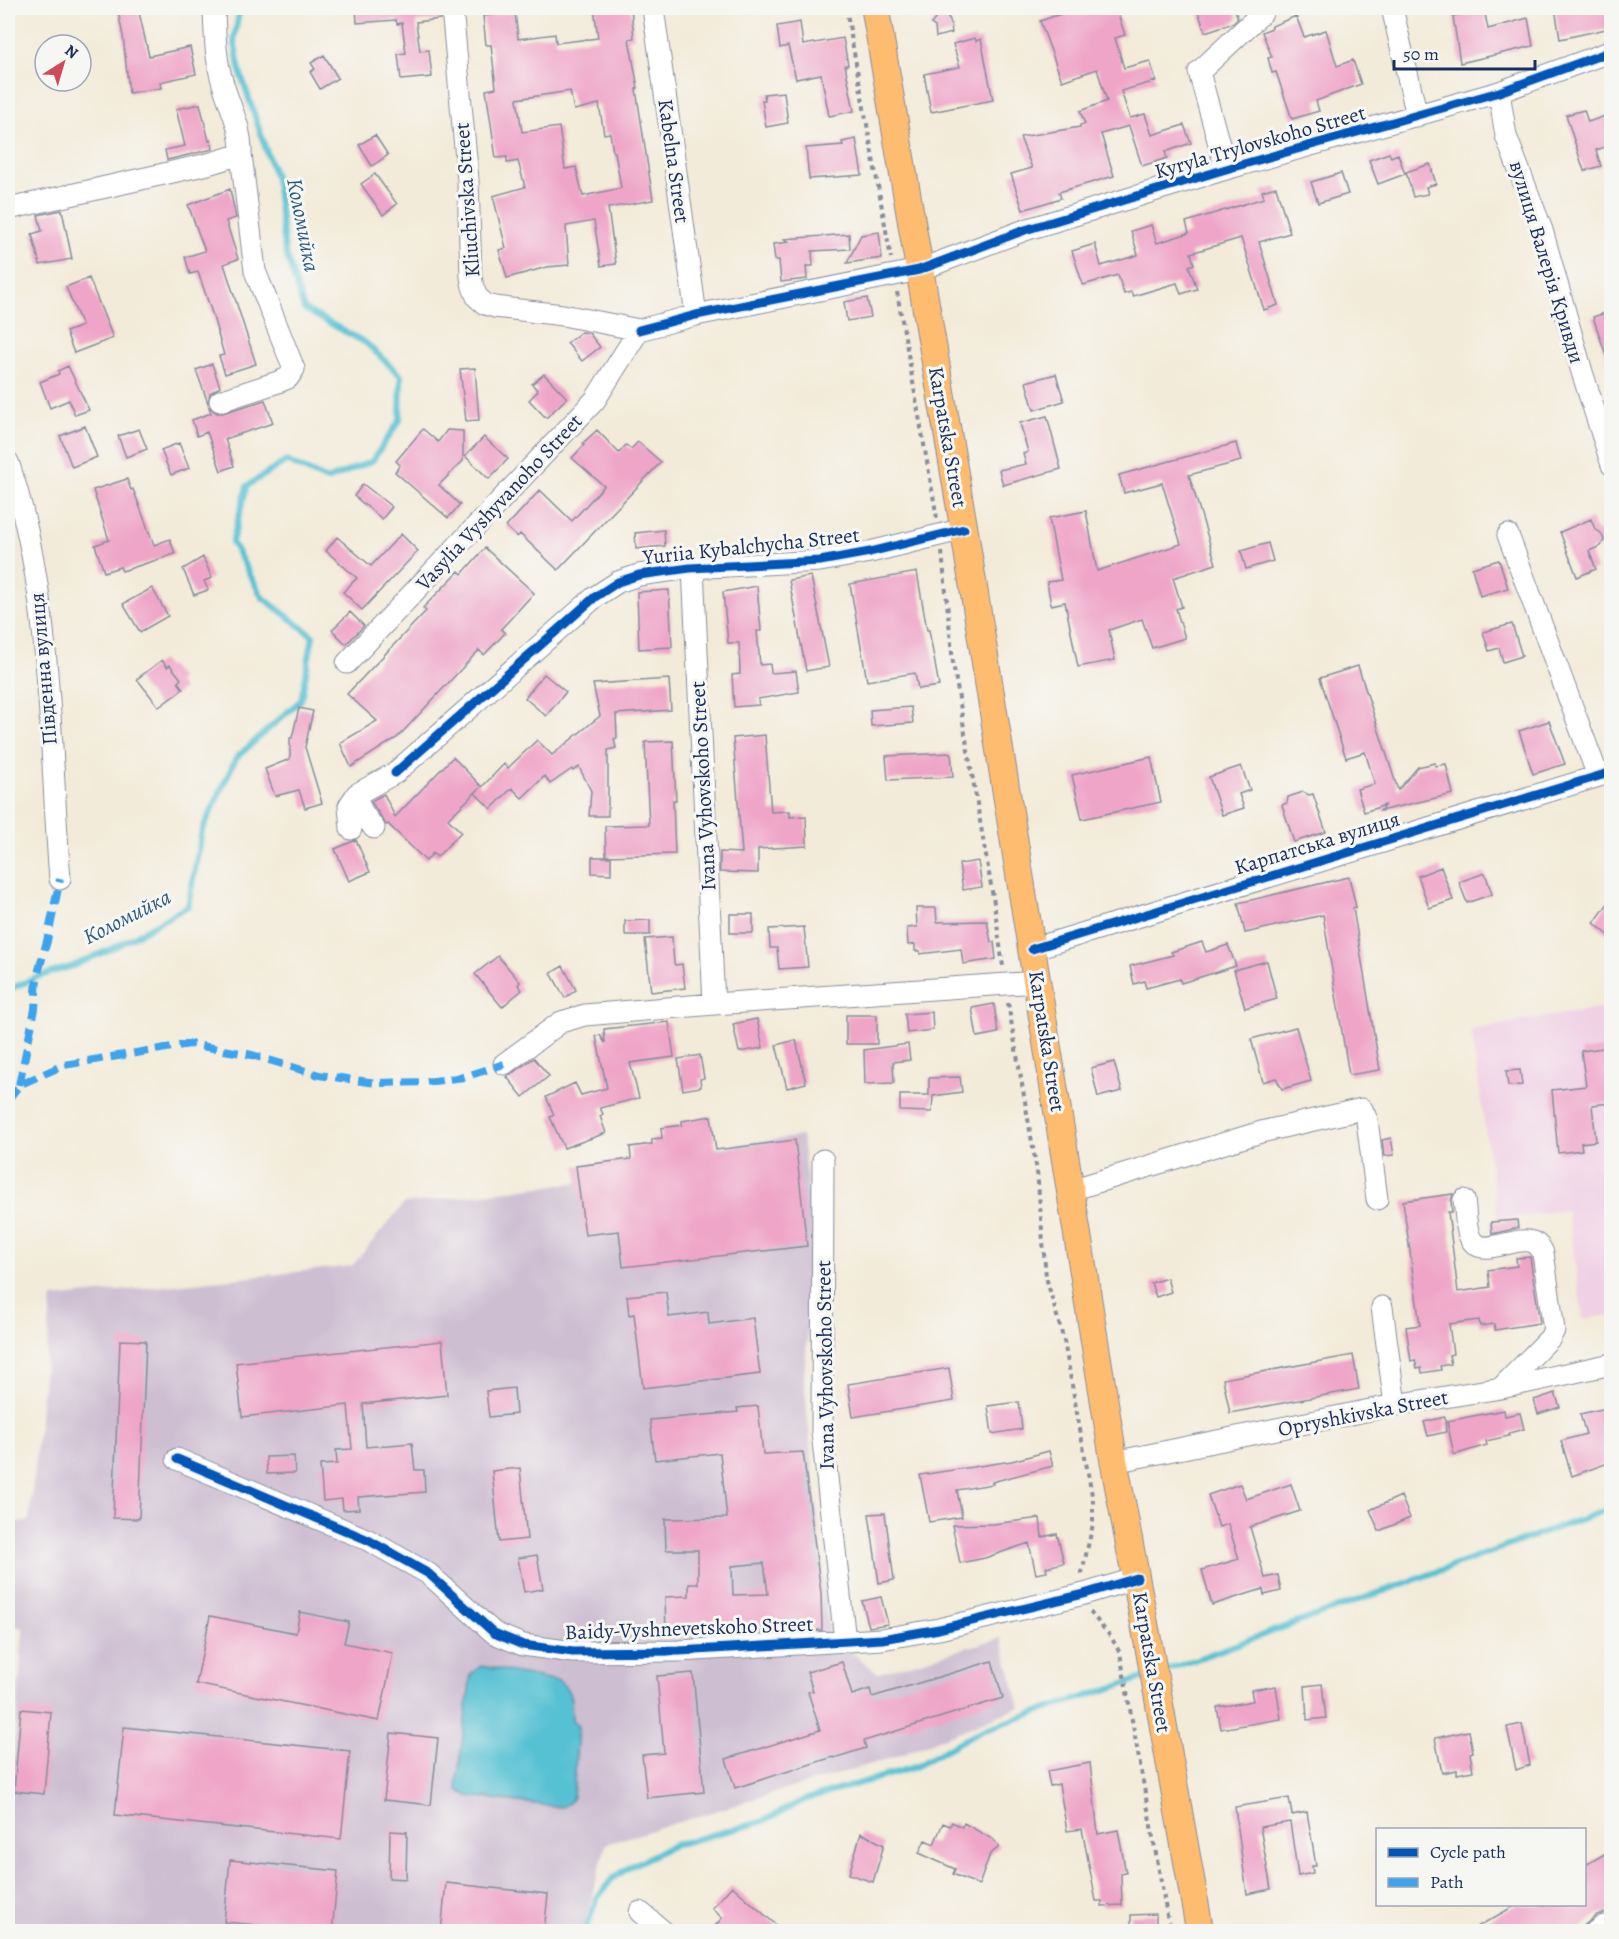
<svg xmlns="http://www.w3.org/2000/svg" width="1619" height="1939" font-family="Alegreya,serif">
	<rect width="100%" height="100%" fill="#f6f6f2"/>
	<filter id="ink" filterUnits="userSpaceOnUse"><feTurbulence type="fractalNoise" baseFrequency=".0167" numOctaves="2"/><feDisplacementMap in="SourceGraphic" scale="12" xChannelSelector="R" yChannelSelector="G"/><feConvolveMatrix kernelMatrix="1 2 1 2 8 2 1 2 1" color-interpolation-filters="sRGB"/></filter>
	<filter id="wash" filterUnits="userSpaceOnUse"><feTurbulence type="fractalNoise" baseFrequency=".008" numOctaves="4" result="noise"/><feDisplacementMap in="SourceGraphic" scale="24" xChannelSelector="R" yChannelSelector="G"/><feGaussianBlur stdDeviation="1.35" result="paint"/><feColorMatrix in="noise" values="0 0 0 0 0 0 0 0 0 0 0 0 0 0 0 0 0 1.4 0 .05"/><feComposite in="paint" operator="in"/></filter>
	<g filter="url(#wash)">
		<rect width="100%" height="100%" fill="#f3ebd9"/>
		<path fill="#f0d0e5" d="M1611 1006V1315L1583 1319 1567 1210 1498 1219 1471 1030Z"/>
		<path fill="#cebed2" d="M802 1136 814 1248 804 1379 829 1635 878 1673 1001 1638 1020 1707 901 1755 606 1844 583 1931 8 1932V1758H14L23 1628 8 1626V1522H29L52 1298 352 1266 404 1204 627 1176 632 1160Z"/>
		<path fill="#57c1d3" stroke="#397898" stroke-width="1.5" d="M481 1666 559 1681C574 1693 571 1702 572 1720L578 1726 573 1797 569 1803 562 1807 468 1796 458 1790 457 1783 471 1674Z"/>
		<g fill="none" stroke-linecap="round" stroke-linejoin="round">
			<path stroke="#57c1d3" stroke-width="6" d="M8 990 37 977 73 966 117 946 188 906 202 831 236 758 301 700 313 636 262 597 232 542 247 486 286 461 327 480 372 461 400 420 401 376 366 343 304 309 285 251 276 180 240 71 234 39 240 8
				M1161 1672 1612 1508
				M585 1932 596 1900 611 1880 631 1866 674 1845 761 1822 804 1800 915 1767 972 1735 988 1728 1149 1676"/>
		</g>
		<g id="blocks">
			<path fill="#efa5c8" fill-rule="evenodd" d="M138 8 149 56 190 47 196 74 160 82 161 88 129 93 123 36 118 11Z
				M356 8H440V19L416 22 420 51 429 50 432 77 401 80 398 54 406 53 402 23 397 24 396 20 357 23Z
				M594 8H631L634 38 629 39 638 88 636 89 653 200 608 208 616 264 601 266 594 221 566 226 569 265 547 267 507 278 499 250 506 248 493 196 525 187 518 161 507 163V157L496 158 486 90 496 88 491 45H486L483 16 515 12 518 39 555 34 556 43 598 38ZM570 91 574 110 599 104 604 134 610 133 613 152H615L621 188 583 196 576 167 565 169 559 127 522 132 517 99Z
				M1078 8H1116L1125 35 1115 38 1124 68 1150 61 1156 81 1121 91 1130 118 1145 114 1152 135 1184 125 1191 143 1165 152 1167 158 1142 166 1129 126 1101 134 1114 176 1059 192 1061 198 1023 210 1011 174 1032 168 1020 137 1080 127V125L1085 124 1080 111 1107 101 1097 69 1062 81 1040 21Z
				M1197 8H1234L1238 18 1233 23 1205 32Z
				M1555 8H1609L1611 28 1560 39Z
				M943 9 950 20 952 33 936 37 935 27 931 24Z
				M1484 9 1488 29 1528 18 1533 46 1460 63 1453 16Z
				M1296 16 1304 37 1326 30 1337 66 1353 60 1361 84 1316 101 1319 111 1292 119 1276 72 1272 73 1268 58 1272 57 1262 32 1272 28V26Z
				M800 22 803 45 843 38 848 65H845L854 111 829 116 821 74 796 79 788 46 780 48 777 26Z
				M975 38 976 41 981 39 993 100 931 112 924 74 960 67 953 44Z
				M324 55 338 78 320 89 310 72 315 69 311 63Z
				M784 92 788 123 766 127 762 100H765L764 94Z
				M200 104 209 141 211 140 213 149 167 160 165 150 185 146 176 109Z
				M1584 110 1588 122 1611 114V145L1596 150 1601 166 1584 171 1566 115Z
				M375 135 388 155 372 166 359 145Z
				M856 139 862 175 809 179 806 148 843 145 842 142Z
				M1389 153 1391 157 1398 154 1405 174 1378 184 1369 160Z
				M1430 164 1436 184 1426 187 1428 194 1413 197 1406 172Z
				M1341 173 1348 194 1318 203 1311 182Z
				M375 174 397 204 383 215 361 184Z
				M1276 187 1290 233 1259 242 1278 305 1264 310 1241 238 1191 253 1194 264 1189 266 1197 289 1181 294 1177 283 1133 296 1131 292 1124 294 1118 275 1083 285 1072 251 1095 244 1101 266 1138 255 1131 231 1151 225 1157 243 1189 233 1186 222 1264 198 1262 191Z
				M230 189 236 218 226 221 238 259 224 264 256 364 225 374 219 356 224 355 212 313 198 272 190 274 185 257 205 251 188 205Z
				M62 210 72 259 40 265 32 234 42 231 38 215Z
				M879 232 882 258 847 263 861 235Z
				M849 234 850 249 812 251 813 266H806L807 279 781 282 779 260H775L773 244 790 242 784 239Z
				M89 278 113 338 74 353 66 332 82 326 66 287Z
				M867 298 871 317 847 321 844 302Z
				M1611 311V363L1609 364 1593 317Z
				M581 332 589 333 600 347 582 361 567 343Z
				M212 364 220 387 210 393 208 403 196 370Z
				M68 366 89 410 75 415 69 400 50 408 40 382 59 374 58 371Z
				M475 368 479 420 466 421 460 369Z
				M544 374 567 398 546 418 529 400 538 391 532 384Z
				M1056 374 1064 401 1034 410 1026 382Z
				M265 400 273 423 225 439 234 466 221 471 207 432 197 436 192 420 211 413 209 407 217 413H223Z
				M1047 416 1061 469 1003 485 999 470 1026 464 1023 454 1028 452 1020 423Z
				M85 426 97 457 72 467 60 436Z
				M139 429 147 449 126 457 118 436Z
				M423 429 438 442 447 430 463 431V461L439 485 460 505 448 518 395 472 400 465 396 461Z
				M597 430 619 453 626 445 631 449 638 442 661 462 558 570 520 534 517 537 506 527 540 490 572 521 604 486 572 458 584 445 583 443Z
				M484 437 508 459 489 479 465 456Z
				M179 443 189 468 171 475 161 450Z
				M1236 443 1241 461 1189 475 1216 564 1173 578 1182 607 1176 609 1185 638 1152 648 1142 619 1109 630 1115 660 1078 667 1065 602 1051 605 1047 582 1061 580 1049 518 1086 511 1097 571 1181 544 1162 483 1124 493 1119 475Z
				M127 479 131 490 133 489 154 545 170 539 175 554 122 571 120 567 104 572 95 545 109 540 93 490Z
				M363 484 392 507 382 519 354 496Z
				M1591 519 1595 529 1601 533 1604 540 1601 546 1589 551 1596 569 1577 577 1560 532Z
				M664 530 665 546 636 549 635 533Z
				M401 534 418 551 362 610 343 592 357 578 326 551 337 537 371 566Z
				M1268 543 1273 561 1246 569 1241 551Z
				M485 548 534 593 501 629 505 633 484 655 479 650 398 737 351 767 340 743 377 721 347 694 426 611 423 608 459 571 462 574Z
				M203 557 212 578 204 581 208 590 194 595 183 569Z
				M1499 560 1508 588 1480 596 1472 568Z
				M917 572 927 630H929L939 686 918 689 915 673 867 681 850 584Z
				M811 576 829 667 806 671 789 580Z
				M757 586 761 631H757L760 665 770 664 771 673 796 671 799 692 758 699 759 705 734 707 732 675 740 674 739 643H728L723 592Z
				M152 588 168 616 140 632 123 604Z
				M669 590 672 647 639 649 637 592Z
				M350 612 364 626 346 644 332 630Z
				M1512 624 1522 656 1503 662 1499 648 1489 651 1483 632Z
				M162 660 167 667 170 665 181 679 178 682 183 689 159 707 137 679Z
				M1358 666 1398 790 1418 767 1435 763 1436 766 1446 764 1453 794 1380 811 1385 805 1364 812 1357 789 1375 784 1365 752 1346 758 1320 678Z
				M544 674 566 692 546 716 525 698Z
				M669 679 671 710 616 714 617 738 614 739 616 748 608 750V816H589L591 791 579 767 573 771 572 769 550 784 545 776 522 798 512 788 491 809 475 793 480 788 448 819 461 832 437 857 433 853 426 861 388 824 386 825 372 803 371 801 384 794 395 817 453 757 482 787 504 764 508 768 537 740 552 755 600 716 593 684Z
				M911 707 913 723 871 726 870 710Z
				M299 708 313 711 305 747 322 803 305 808 299 790 275 796 265 769 290 759V738H292Z
				M1549 721 1565 764 1533 774 1519 731Z
				M765 735 771 812 790 811V817L806 816 807 846 758 849V873L720 872V852L742 853 733 738Z
				M673 741 676 800H673L675 854 606 856 605 826 649 825 645 742Z
				M951 753 953 777 888 780 886 756Z
				M1151 757 1161 802 1082 819 1072 775Z
				M1241 766 1250 790 1239 794 1244 808 1222 815 1209 777Z
				M1303 792 1309 795 1313 794 1326 832 1294 842 1282 805 1287 803 1288 797Z
				M356 840 370 872 349 881 335 849Z
				M592 857H611V874L592 873Z
				M978 861 982 887 963 890 959 864Z
				M1441 867 1453 900 1429 908 1418 876Z
				M1485 873 1492 894 1467 903 1459 882Z
				M1349 877 1356 907 1353 908 1380 1070 1349 1075 1323 915 1245 933 1238 903Z
				M1611 899V937L1594 923Z
				M916 908H936L937 922 987 921 991 942H994L996 959 963 964 961 949 920 954V951H915V944L908 945 907 928 917 927Z
				M730 914H753V933H730Z
				M650 920V935H625V921Z
				M804 927 808 967 779 969 777 948H770L769 929Z
				M672 937 674 963 675 965 682 964 685 988 651 992 645 939Z
				M1202 942 1206 952 1228 945 1236 966 1181 983 1180 979 1146 988 1144 981 1134 984 1130 966 1173 955 1171 952Z
				M498 956 520 982 518 985 522 990 502 1007 475 974Z
				M1267 961 1277 999 1245 1008 1234 970Z
				M563 966 576 990 565 998 551 973Z
				M994 1004 998 1033 977 1037 972 1008Z
				M932 1012 933 1030 907 1033 905 1014Z
				M846 1015H877V1044H846Z
				M757 1019 763 1048 739 1052 733 1024Z
				M669 1022 674 1057 630 1063 639 1098 600 1108 603 1114 600 1116 606 1133 564 1148 550 1117 554 1115 546 1097 575 1083 581 1095 607 1088 596 1036 600 1035 605 1043 604 1029Z
				M1296 1027 1311 1081 1282 1089 1276 1078 1263 1082 1251 1039Z
				M796 1040 806 1083 787 1088 776 1045Z
				M908 1044 910 1060 893 1062 894 1083 865 1084 864 1050Z
				M1611 1047V1103L1592 1105 1596 1141 1581 1143 1582 1150 1558 1153 1552 1090 1586 1086 1581 1051Z
				M700 1055 704 1078 700 1079 701 1087 683 1090 678 1059Z
				M534 1058 549 1076 523 1097 507 1077Z
				M1114 1062 1122 1091 1098 1097 1091 1068Z
				M1520 1070 1522 1085 1508 1086 1506 1071Z
				M960 1077 962 1092 933 1096 932 1112 900 1111V1095H929V1078Z
				M711 1116 716 1150 795 1140 807 1246 623 1267 619 1231 585 1235 576 1166 631 1159 630 1147 652 1144V1139L662 1138 661 1128 682 1125V1121Z
				M1391 1138 1394 1155 1384 1156 1382 1140Z
				M1453 1194 1451 1201 1452 1212H1448L1458 1292 1490 1287 1488 1270 1517 1266 1516 1258 1530 1257 1540 1323 1495 1330 1494 1324 1480 1326 1479 1320 1449 1324 1453 1354 1449 1355 1451 1364 1440 1366 1441 1370 1422 1373 1421 1368 1417 1369 1415 1360 1411 1361 1406 1327 1420 1325 1403 1201Z
				M1517 1220 1518 1228 1492 1234 1491 1222Z
				M1167 1278 1171 1292 1156 1297 1151 1283Z
				M666 1292 669 1317 708 1312 709 1324 753 1318 760 1374 643 1388 634 1314 629 1315 627 1296Z
				M120 1340 146 1341 139 1519 113 1518Z
				M442 1341 447 1395 363 1404 366 1447 412 1443 415 1470H424L425 1492 358 1497 359 1509 343 1510 342 1499 323 1501 320 1465 337 1464 336 1450 352 1449 348 1405 242 1417 236 1363Z
				M1353 1355 1359 1389 1230 1413 1223 1379Z
				M949 1368 954 1401 853 1417 848 1384Z
				M514 1388 516 1414 489 1417 486 1391Z
				M1555 1393 1560 1407 1538 1414 1534 1400Z
				M1019 1402 1022 1429 992 1434 988 1406Z
				M758 1406 763 1454 803 1452 821 1593 822 1630 666 1634 665 1597 689 1596V1584H698V1550H666L665 1519 727 1518 720 1453 655 1460 650 1420 738 1412 737 1408ZM764 1563 768 1594 733 1595 732 1566Z
				M1611 1407V1462L1572 1476 1561 1441 1586 1434 1580 1414Z
				M1504 1410 1505 1416 1520 1413 1524 1429 1509 1433V1436L1486 1441 1487 1445 1454 1455 1447 1421Z
				M1445 1417 1446 1432 1428 1436 1424 1422Z
				M1049 1451 1053 1466 992 1482 993 1484 957 1490 962 1517 929 1522 920 1475 1012 1461Z
				M294 1456 295 1473 267 1474 266 1457Z
				M520 1468 527 1539 499 1542 492 1471Z
				M1240 1484 1246 1499 1291 1484 1300 1511 1250 1527 1265 1578 1278 1575 1281 1591 1264 1595 1263 1589 1212 1605 1202 1570 1239 1559 1228 1524 1219 1527 1208 1495Z
				M1401 1496 1410 1518 1379 1531 1370 1510Z
				M885 1513 894 1580 879 1583 869 1514Z
				M1040 1518 1042 1537 1057 1534 1064 1563 1046 1567 1047 1572 1036 1574 1029 1543 985 1558 960 1563 952 1525 993 1524Z
				M537 1555 543 1589 524 1592 518 1558Z
				M881 1597 888 1624 869 1627 862 1601Z
				M300 1612 349 1622 344 1643 393 1653 379 1721 196 1684 210 1616 296 1633Z
				M992 1661 1003 1698 864 1741 866 1748 834 1758 833 1757 735 1788 726 1759 820 1730 808 1692 813 1691 807 1672 842 1662 852 1695 870 1689 872 1697Z
				M693 1673 704 1792 647 1798 642 1755 664 1753 657 1676Z
				M1322 1684 1326 1718 1307 1720 1305 1686Z
				M1276 1686 1281 1719 1221 1729 1217 1707 1253 1701 1251 1690Z
				M21 1709 51 1712 44 1794 14 1791Z
				M1522 1724 1530 1765 1516 1770 1507 1727Z
				M124 1727 350 1751 341 1839 115 1815Z
				M1469 1731 1473 1752 1470 1753 1473 1771 1457 1774V1770L1442 1773 1435 1738Z
				M391 1733 438 1738 431 1805 384 1800Z
				M1090 1763 1098 1834 1118 1830 1126 1873 1121 1874 1122 1905 1102 1906V1901H1096L1082 1829 1067 1831 1059 1784 1050 1786 1047 1771Z
				M1289 1798 1292 1815 1307 1812 1316 1866H1312L1313 1873 1298 1876 1290 1822 1260 1827 1271 1889 1247 1894 1235 1807Z
				M952 1822 962 1827 964 1823 994 1840 999 1847 990 1854 979 1885 953 1874 955 1869 919 1853 925 1840 934 1844 943 1823 950 1826Z
				M390 1831 407 1832 406 1879 389 1878Z
				M861 1833 884 1845 873 1882 849 1874Z
				M1611 1850V1911L1597 1915 1576 1932H1468L1516 1905H1584V1866Z
				M230 1860 338 1871 332 1932 224 1922Z
				M446 1883 548 1894 544 1932H441Z
				M732 1886 784 1932H710L722 1918 712 1908Z
				M1156 1914V1932H1131V1915Z"/>
		</g>
	</g>
	<g filter="url(#ink)">
		<use href="#blocks" fill-opacity="0" stroke="#878d9c" stroke-width="1.5"/>
		<g fill="none" stroke-linecap="round" stroke-linejoin="round">
			<g stroke="#878d9c" stroke-width="23">
				<path id="minor" d="M214 8C215 34 215 61 224 87 231 110 242 129 241 154L255 271 294 369 288 378 278 382 220 401
					M452 8 468 180 471 277 473 287 477 297 485 304 495 307 563 315 639 330
					M653 8 696 315
					M1392 8 1417 116
					M1499 92 1506 136 1542 230 1582 372 1612 465
					M1226 169 1199 72 1262 13 1261 8
					M8 209 208 164 241 154
					M639 330 696 315 919 270 1025 230 1226 169 1499 92 1612 51
					M8 462C53 592 49 743 60 879
					M1508 535 1598 776
					M693 568 714 1004
					M347 663 595 400 639 330
					M374 828C366 817 357 808 357 794L395 773 595 597 618 582 639 575 690 568 820 561 870 552 964 529
					M351 829 349 806 357 794
					M1032 949 1612 772
					M504 1064 561 1022 585 1015 714 1004 1037 982
					M823 1160 822 1432 845 1641
					M1071 1190 1261 1132 1362 1109 1367 1120 1377 1199
					M1464 1200C1466 1212 1465 1233 1473 1242 1489 1260 1531 1223 1543 1253L1554 1330 1550 1338 1501 1388
					M1382 1307 1395 1405
					M177 1459 368 1540 429 1574 494 1633 523 1645 573 1652 679 1651 882 1639 939 1629 1084 1594 1137 1578
					M1114 1462 1395 1405 1501 1388 1612 1364
					M640 1912 664 1932
					M1595 1932 1604 1926"/>
			</g>
			<g stroke="#878d9c" stroke-width="29">
				<path id="major" d="M875 8 964 529 1114 1462 1158 1696 1200 1932"/>
			</g>
			<path stroke="#878d9c" stroke-width="4" stroke-dasharray="4.5 4.5" stroke-linecap="butt" d="M846 8 891 258
				M897 292 937 518
				M942 552 953 663 994 903 1003 966
				M1008 1003 1037 1171 1046 1277 1064 1341 1093 1501V1524L1081 1577
				M1090 1612 1111 1637 1120 1653 1170 1932"/>
			<use href="#minor" stroke="#fff" stroke-width="21"/>
			<use href="#major" stroke="#febc70" stroke-width="27"/>
			<path stroke="#3da3ed" stroke-width="8" stroke-dasharray="15 8" stroke-linecap="butt" d="M19 1085 35 1009 37 977 47 941 60 879
				M8 1100 19 1085 64 1065 190 1044 252 1055 319 1075 376 1083 426 1082 464 1077 504 1064"/>
			<g stroke="#f6f6f2" stroke-width="13">
				<path id="cycleway" d="M639 330 696 315 919 270 1025 230 1226 169 1499 92 1612 51
					M395 773 595 597 618 582 639 575 690 568 820 561 870 552 964 529
					M1032 949 1612 772
					M177 1459 368 1540 429 1574 494 1633 523 1645 573 1652 679 1651 882 1639 939 1629 1084 1594 1137 1578"/>
			</g>
			<use href="#cycleway" stroke="#0057b8" stroke-width="9"/>
		</g>
	</g>
	<g text-anchor="middle" dominant-baseline="central" stroke-width="6" stroke-linejoin="round" paint-order="stroke">
		<g font-size="21" fill="#1b2f5e" stroke="#f6f6f2">
			<text transform="translate(1260 142) rotate(-16)">Kyryla Trylovskoho Street</text>
			<text transform="translate(674 161) rotate(82)">Kabelna Street</text>
			<text transform="translate(467 200) rotate(-94)">Kliuchivska Street</text>
			<text transform="translate(1547 262) rotate(73)">вулиця Валерія Кривди</text>
			<text transform="translate(948 437) rotate(80)">Karpatska Street</text>
			<text transform="translate(499 502) rotate(-47)">Vasylia Vyshyvanoho Street</text>
			<text transform="translate(751 546) rotate(-6)">Yuriia Kybalchycha Street</text>
			<text transform="translate(43 669) rotate(-95)">Південна вулиця</text>
			<text transform="translate(703 786) rotate(-93)">Ivana Vyhovskoho Street</text>
			<text transform="translate(1317 843) rotate(-17)">Карпатська вулиця</text>
			<text transform="translate(1047 1041) rotate(81)">Karpatska Street</text>
			<text transform="translate(825 1365) rotate(-91)">Ivana Vyhovskoho Street</text>
			<text transform="translate(1363 1413) rotate(-11)">Opryshkivska Street</text>
			<text transform="translate(689 1628) rotate(-2)">Baidy-Vyshnevetskoho Street</text>
			<text transform="translate(1152 1662) rotate(80)">Karpatska Street</text>
		</g>
		<g font-size="22" font-style="italic" fill="#2d5b81" stroke="#f6f6f2">
			<text transform="translate(303 225) rotate(79)">Коломийка</text>
			<text transform="translate(127 917) rotate(-27)">Коломийка</text>
		</g>
	</g>
	<rect width="1619" height="1939" fill="none" stroke="#f6f6f2" stroke-width="30"/>
	<rect x="1376" y="1828" width="210" height="78" fill="#f6f6f2" stroke="#9ea6b7" stroke-width="1.5"/>
	<rect x="1388" y="1848" width="30" height="9" fill="#0057b8" stroke="#9ea6b7" stroke-width="1.5"/>
	<text x="1430" y="1858" font-size="18" fill="#1b2f5e">Cycle path</text>
	<rect x="1388" y="1878" width="30" height="9" fill="#3da3ed" stroke="#9ea6b7" stroke-width="1.5"/>
	<text x="1430" y="1888" font-size="18" fill="#1b2f5e">Path</text>
	<g transform="translate(63 63) rotate(37)"><circle r="28" fill="#f6f6f2" stroke="#9ea6b7" stroke-width="1.5"/>
	<path d="M0-4.5L10 22L0 15L-10 22Z" fill="#d1495b"/>
	<text y="-9" font-size="16" font-weight="bold" text-anchor="middle" fill="#1b2f5e">N</text>
	</g>
	<path d="M1394 60v9h141v-9" fill="none" stroke="#1b2f5e" stroke-width="3"/>
	<text x="1403" y="60" font-size="18" fill="#1b2f5e" stroke="#f6f6f2" stroke-width="4.5" paint-order="stroke">50 m</text>
</svg>
